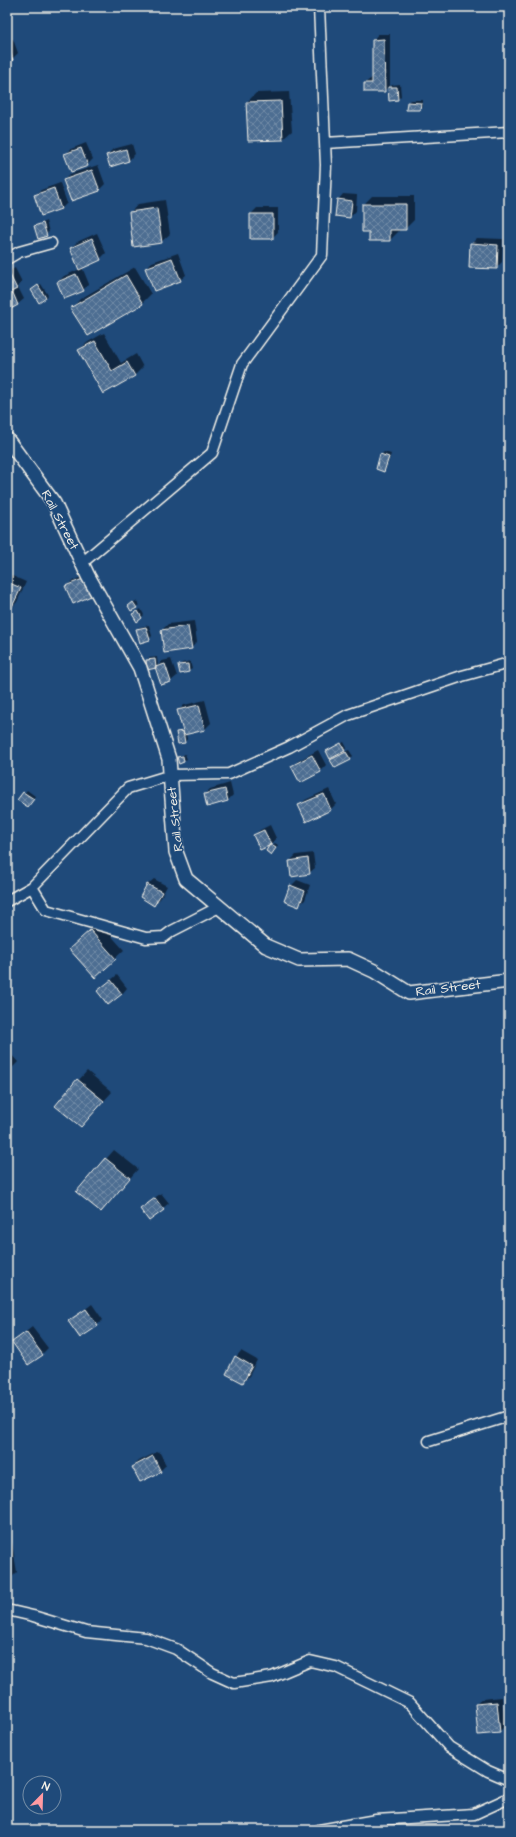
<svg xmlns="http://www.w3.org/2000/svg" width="516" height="1837" font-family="'Architects Daughter',sans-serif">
	<defs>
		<pattern id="building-cross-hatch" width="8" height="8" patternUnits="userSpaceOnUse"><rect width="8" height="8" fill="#4d6e92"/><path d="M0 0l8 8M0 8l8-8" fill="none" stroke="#708aa6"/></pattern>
	</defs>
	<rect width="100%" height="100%" fill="#1f4a7a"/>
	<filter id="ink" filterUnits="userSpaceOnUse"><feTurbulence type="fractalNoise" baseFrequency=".025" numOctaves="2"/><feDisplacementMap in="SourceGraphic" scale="8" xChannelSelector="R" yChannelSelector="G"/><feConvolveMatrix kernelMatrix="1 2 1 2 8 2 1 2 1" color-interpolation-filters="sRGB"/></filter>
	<g filter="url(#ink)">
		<path fill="#0007" d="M378 34H390V87L392 85 400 84 401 96 398 99 390 100 389 86 384 91 365 83 373 77V40Z
			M13 39 18 53 12 59 7 61V41Z
			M289 92 292 131 283 139 247 102 256 93Z
			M410 100H423V106L420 109 408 102Z
			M86 143 93 159 87 165 65 155 71 149Z
			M132 144 135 154 129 160 110 166 107 155 113 149Z
			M98 165 105 184 99 190 64 180 70 174Z
			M60 183 67 203 61 209 42 215 35 196 41 190Z
			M343 194 357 195 356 211 350 217 338 200Z
			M372 196H414V220L405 229H399V231L390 240 370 231 363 205Z
			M165 200 170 234 161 242 130 213 138 204Z
			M257 208H278V232L272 238H251V214Z
			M46 221 49 232 39 237 36 226Z
			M97 233 106 253 100 259 82 267 89 284 83 290 58 282 64 276 80 269 71 248 77 242Z
			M477 238 503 239 502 262 496 268 471 244Z
			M178 253 186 275 180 280 146 268 152 262Z
			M135 267 151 294 142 303 72 308 80 299Z
			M15 268 22 282 18 287 24 299 18 304 7 310V272Z
			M41 284 48 295 46 298 35 287Z
			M104 333 121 363 136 354 143 367 134 376 104 393 79 350 88 342Z
			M384 452 391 454 386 468 384 471 381 455Z
			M8 574 26 582 17 602 11 608 7 606Z
			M89 574 96 589 90 595 66 587 72 581Z
			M136 601 139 605 136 607 132 603Z
			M141 609 144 615 142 617 136 612Z
			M194 621 197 642 191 648 162 630 168 624Z
			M149 625 152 636 149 639 137 629 140 627Z
			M157 657 158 666 162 661 171 659 177 676 171 681 156 667 147 661 149 658Z
			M190 661 192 669 189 671 179 666 182 663Z
			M205 700 211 723 205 729 186 734 187 739 185 742 177 733 183 730 178 711 184 705Z
			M344 742 347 748 341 753 349 750 353 756 350 759 331 760 338 754 327 751Z
			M318 750 326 765 320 771 292 767 298 761Z
			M185 754 187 759 180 763 179 757Z
			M230 783 233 795 228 800 205 794 210 789Z
			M329 789 336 804 330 810 300 806 305 800Z
			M27 790 35 796 30 804 19 800Z
			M270 825 276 838 271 844 261 849 255 835 260 830Z
			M275 843 278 845 274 851H267Z
			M313 853 315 868 309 873 290 861 296 855Z
			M154 879 167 886 160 899 154 904 141 897 148 884Z
			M297 880 310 885 305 900 299 905 291 886Z
			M99 922 124 950 95 977 70 949Z
			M117 975 127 988 122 994 104 986Z
			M9 1052 18 1062 7 1073V1054Z
			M87 1071 112 1092 81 1126 56 1105Z
			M114 1150 138 1169 101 1211 78 1191Z
			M161 1193 169 1203 149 1220 141 1209Z
			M92 1304 103 1320 97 1325 70 1321Z
			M32 1327 48 1348 42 1354 13 1342Z
			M241 1351 257 1360 249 1376 243 1382 236 1357Z
			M159 1451 166 1465 160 1471 133 1467 139 1461Z
			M12 1543 17 1572 11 1578H7V1544Z
			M502 1697 505 1726 499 1732 476 1704 482 1699Z"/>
		<path fill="url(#building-cross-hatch)" stroke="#f4f1e8" d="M384 39 385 92H364V83H372V40Z
			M7 44 13 60 7 62Z
			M388 87H397L398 100 389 101Z
			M281 101 283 140 248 141 246 102Z
			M407 102 421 103 420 110H406Z
			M81 148 88 166 71 172 64 154Z
			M126 149 129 161 110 167 106 155Z
			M92 170 100 191 71 201 63 180Z
			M54 188 61 209 41 216 34 195Z
			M337 199 352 201 350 218 335 216Z
			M362 204H406V230H390V241H369V232H362Z
			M157 208 162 243 133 247 129 212Z
			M250 214H273V239H250Z
			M43 223 47 236 38 239 34 226Z
			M92 238 101 260 79 270 70 248Z
			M470 243 498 245 497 269 469 268Z
			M172 258 181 281 154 291 145 268Z
			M9 273 17 289 7 294V274Z
			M76 274 84 291 64 299 57 282Z
			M126 275 143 304 88 336 70 308Z
			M38 285 46 298 39 303 31 290Z
			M13 293 18 305 7 311V296Z
			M95 341 112 371 127 362 135 376 103 394 78 350Z
			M380 454 389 457 384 472 376 469Z
			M83 579 91 596 73 604 65 586Z
			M7 582 21 588 11 609 7 607Z
			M133 602 137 608 131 611 128 606Z
			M138 611 142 618 137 622 132 614Z
			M188 626 192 649 164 653 161 630Z
			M146 627 150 640 140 643 136 629Z
			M155 659 156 668 147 670 146 660Z
			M165 664 171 682 161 685 155 667Z
			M188 664 189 672 180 674 178 665Z
			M199 705 205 730 184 735 177 710Z
			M183 731 185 743 178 744 176 732Z
			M341 743 345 751 330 759 326 751Z
			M346 752 351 760 335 768 330 760Z
			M312 755 321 772 300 783 291 766Z
			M183 756 184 762 179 764 177 757Z
			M225 789 228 801 207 807 204 794Z
			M23 792 34 799 28 807 17 800Z
			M324 794 331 810 306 822 298 805Z
			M264 830 271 845 260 850 253 835Z
			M270 844 276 848 271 855 266 851Z
			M308 858 310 874 291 877 289 861Z
			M147 884 162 892 154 906 140 897Z
			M290 885 305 891 299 907 284 901Z
			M90 930 116 959 95 978 69 949Z
			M111 980 122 994 108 1005 97 991Z
			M77 1079 104 1101 81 1127 55 1106Z
			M105 1158 130 1178 101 1212 76 1192Z
			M155 1198 164 1210 149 1221 140 1209Z
			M86 1309 98 1326 80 1338 68 1321Z
			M26 1332 43 1355 28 1365 12 1342Z
			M235 1356 252 1366 243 1383 226 1374Z
			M153 1456 161 1472 140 1482 132 1467Z
			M7 1550 11 1578 7 1579Z
			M497 1702 500 1733 478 1735 475 1704Z"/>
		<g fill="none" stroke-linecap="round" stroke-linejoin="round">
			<g stroke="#f4f1e8" stroke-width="13">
				<path id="minor" d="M325 143 509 132
					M7 259 19 252 51 243
					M82 563 212 453 242 364 322 255 326 165 319 7
					M32 887 46 910 146 938 164 937 172 931 219 907
					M7 901 32 887 128 788 171 775 229 774 289 747 348 715 462 676 509 663
					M429 1441 509 1416
					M7 1610 33 1616 86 1632 146 1638 176 1649 212 1673 234 1683 272 1677 310 1661 336 1667 410 1703 449 1747 488 1771 509 1780
					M319 1830 376 1820 474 1814 509 1798"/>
			</g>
			<g stroke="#f4f1e8" stroke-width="16">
				<path id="tertiary" d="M7 439 54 503 88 576 140 668 169 759 176 852 186 879 266 946 299 960 348 959 374 971 409 993 509 981"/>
			</g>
			<use href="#minor" stroke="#1f4a7a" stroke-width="10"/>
			<use href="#tertiary" stroke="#1f4a7a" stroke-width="13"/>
		</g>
	</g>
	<g text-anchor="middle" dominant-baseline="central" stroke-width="3" stroke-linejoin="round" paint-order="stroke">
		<g font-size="13" fill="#f4f1e8" stroke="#1f4a7a">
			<text transform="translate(60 520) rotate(62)">Rail Street</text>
			<text transform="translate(175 819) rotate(-96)">Rail Street</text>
			<text transform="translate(448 988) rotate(-7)">Rail Street</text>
		</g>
	</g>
	<rect width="516" height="1837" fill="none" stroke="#1f4a7a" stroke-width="24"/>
	<rect x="12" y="12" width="492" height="1813" fill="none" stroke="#f4f1e8" stroke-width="1.5" filter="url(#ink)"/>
	<g transform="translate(42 1795) rotate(23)"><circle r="19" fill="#1f4a7a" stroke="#748da6"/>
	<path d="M0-3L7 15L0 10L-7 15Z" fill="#ff9aa2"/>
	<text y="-6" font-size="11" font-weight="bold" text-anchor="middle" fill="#f4f1e8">N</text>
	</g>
</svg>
